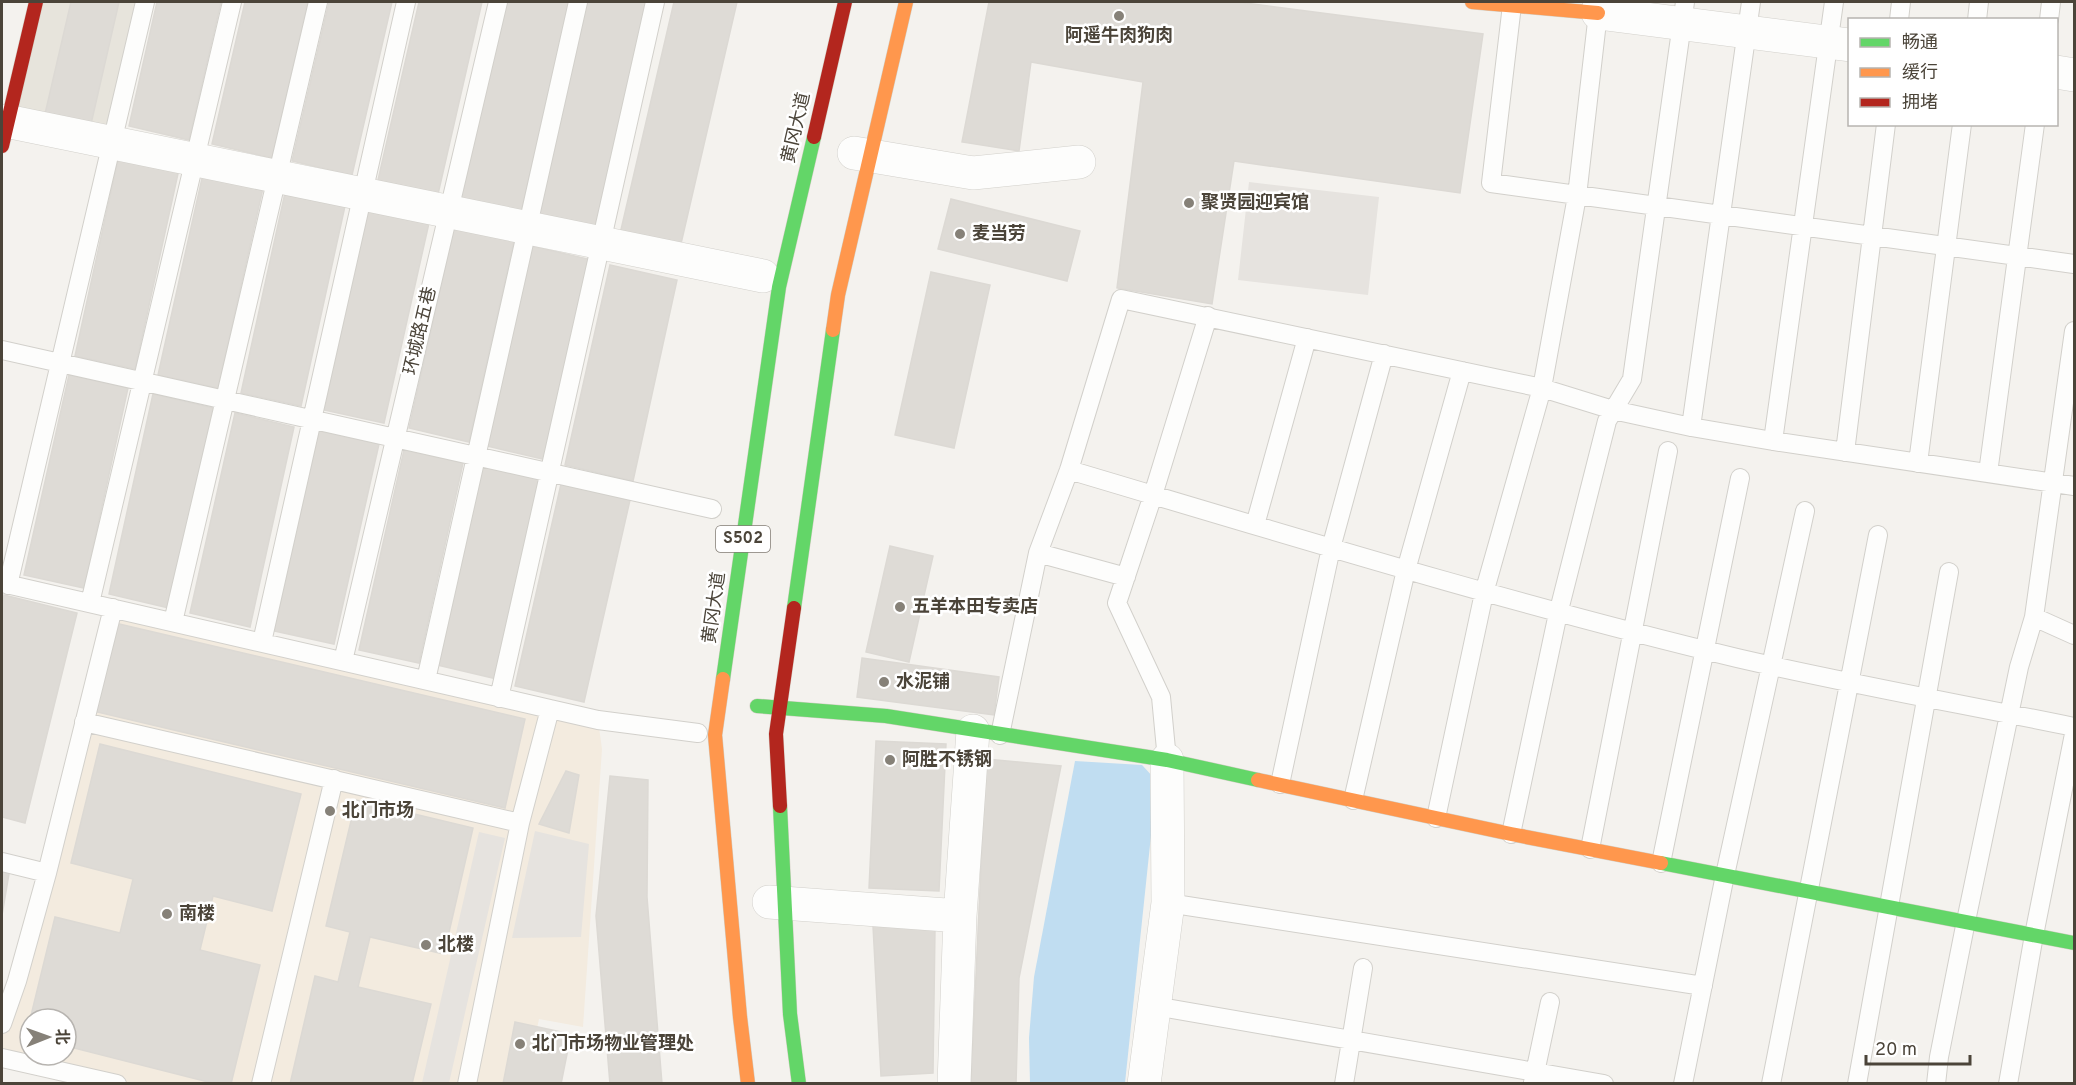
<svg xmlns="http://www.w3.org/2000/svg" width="2076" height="1085" font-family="Overpass,'Noto Sans SC',sans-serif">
	<rect width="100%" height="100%" fill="#f4f2ee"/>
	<path fill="#e7e4dc" d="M36 2H145L112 143 6 121Z"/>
	<path fill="#f3ebdf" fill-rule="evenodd" d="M113 608 598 720 602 749 583 1027 539 1019 526 1083H117L2 1058V1024ZM30 1019H66V1055H30Z"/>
	<path fill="#e6e3df" d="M1249 182 1379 197 1368 295 1238 280Z
		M535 831 589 844 581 937 512 938Z
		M479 832 505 838 449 1083H422Z"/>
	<path fill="#c0ddf1" d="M1075 761 1142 765 1154 778V807L1125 1083 1030 1084 1029 1038 1034 977Z"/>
	<path fill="#dedbd6" stroke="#dcd9d4" stroke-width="1.5" d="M71 2H119L91 124 45 114Z
		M157 2H221L189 140 129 126Z
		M245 2H308L272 158 212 144Z
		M329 2H392L352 175 292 161Z
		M419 2H482L438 194 378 180Z
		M506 2H569L521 213 461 199Z
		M584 2H647L595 230 535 216Z
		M674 2H737L680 248 620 234Z
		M989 2H1238L1483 34 1460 193 1234 161 1212 304 1117 288 1143 82 1031 62 1019 151 962 142Z
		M119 155 179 169 135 369 75 356Z
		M203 174 263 188 218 388 158 375Z
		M285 193 345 206 301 406 241 393Z
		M951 199 1080 231 1067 281 938 249Z
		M368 210 429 223 384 423 324 410Z
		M454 228 514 241 469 442 409 428Z
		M531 246 592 260 547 460 487 446Z
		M610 265 677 280 633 481 565 465Z
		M931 272 990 285 954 448 895 435Z
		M69 375 128 388 84 588 24 575Z
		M153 394 213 408 169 608 109 594Z
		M235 413 294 427 250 627 190 613Z
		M319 431 379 444 334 644 274 631Z
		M404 450 463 463 419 663 359 650Z
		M482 465 542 479 497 679 437 665Z
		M561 484 630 500 584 702 515 686Z
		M890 546 933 556 909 662 866 652Z
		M4 595 77 613 25 823 2 817V606Z
		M115 623 525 719 505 808 93 711Z
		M862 658 999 677 994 715 857 697Z
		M876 741 946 744 939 891 869 888Z
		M100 744 301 794 272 911 213 896 200 950 260 965 231 1084H216L66 1046V1019H30V1037L26 1036 55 917 120 933 133 879 71 863Z
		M986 759 1061 766 1019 978 1016 1084H971Z
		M566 771 579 775 569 833 539 824Z
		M610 776 648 780 647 897 662 1084H610L596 916Z
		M356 800 473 828 444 954 370 937 358 987 431 1004 412 1084H290L315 976 338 982 350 932 326 926Z
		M2 854 12 856 2 915Z
		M873 926 935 928 933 1073 881 1076Z
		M515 1022 571 1034 561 1084H503Z"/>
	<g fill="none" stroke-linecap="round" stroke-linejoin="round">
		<g stroke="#d2d0cb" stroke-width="20">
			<path id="lane" d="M1512 5 1491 183 2074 264
				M1899 20 1901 2
				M1977 20 1979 2
				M2049 20 2051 2
				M2 350 712 509
				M1691 427 1751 2
				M1773 441 1834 2
				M1845 452 1886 124
				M1918 463 1962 124
				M1069 470C1291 536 1512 604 1737 658 1849 684 1962 704 2074 727
				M1988 473 2035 124
				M1255 525 1307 338
				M1038 553 1126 577
				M2 583 550 709
				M8 585 145 2
				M90 603 232 2
				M2034 617 2074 635
				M173 622 318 2
				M262 642 406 2
				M343 661 498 2
				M426 680 578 2
				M499 698 655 2
				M84 722 520 823
				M1000 735 1038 553 1069 470 1121 299 1542 388 1613 410 1691 427 1773 441 2074 486
				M1167 760 1161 697 1117 603 1153 495 1208 316
				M1280 784 1331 548 1384 354
				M1353 800 1406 570 1462 371
				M1436 818 1484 593 1542 388 1577 196 1598 13
				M1511 834 1557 618 1607 421 1632 379 1685 2
				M1590 849 1668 451
				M2 862 47 873
				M1661 863 1740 478
				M1168 903 1703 986
				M1155 1006 1604 1084
				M2 1024 17 981 47 873 113 608
				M2 1058 117 1084
				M1533 1082 1550 1002
				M261 1084 334 779
				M467 1084 520 823 550 709 598 720 698 733
				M1344 1084 1363 968
				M1683 1084 1725 875 1805 511
				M1771 1084 1878 535
				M1857 1084 1949 572
				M1936 1084 1939 1057 1966 921 2019 667 2034 617 2074 331
				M2008 1084 2034 935 2074 734"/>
		</g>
		<g stroke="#d2d0cb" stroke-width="34">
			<path id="street" d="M1600 2 1598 13 1850 45
				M2056 72 2074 75
				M6 121 763 276
				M854 153 973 173 1079 162
				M769 902 960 916
				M954 1084 960 916 973 731
				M1144 1084 1168 903 1167 760"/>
		</g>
		<g stroke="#d3cfc5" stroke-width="15">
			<path id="fast" d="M794 608 833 330
				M723 679 779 287 814 137
				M757 706 886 716 1167 760 1258 780
				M780 806 790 1014 799 1084
				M1661 863 2074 943"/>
		</g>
		<g stroke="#d3cfc5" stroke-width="15">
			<path id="slow" d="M1472 2 1598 13
				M833 330 838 295 906 2
				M723 679 715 735 740 1017 748 1084
				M1258 780 1511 834 1661 863"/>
		</g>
		<g stroke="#d3cfc5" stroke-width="15">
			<path id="jam" d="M814 137 845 2
				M2 146 36 2
				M780 806 776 734 794 608"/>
		</g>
		<use href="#lane" stroke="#fdfdfc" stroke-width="18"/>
		<use href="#street" stroke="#fdfdfc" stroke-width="33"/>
		<use href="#fast" stroke="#63d668" stroke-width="14"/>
		<use href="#slow" stroke="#ff974d" stroke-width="14"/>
		<use href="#jam" stroke="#b3261e" stroke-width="14"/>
	</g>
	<g fill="#868178" stroke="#fff" stroke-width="2">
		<circle cx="1119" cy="16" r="6"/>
		<circle cx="1189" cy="203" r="6"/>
		<circle cx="960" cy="234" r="6"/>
		<circle cx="900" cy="607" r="6"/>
		<circle cx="884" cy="682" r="6"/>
		<circle cx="890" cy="760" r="6"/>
		<circle cx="330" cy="811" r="6"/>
		<circle cx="167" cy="914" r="6"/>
		<circle cx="426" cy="945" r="6"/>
		<circle cx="520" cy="1044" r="6"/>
	</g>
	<g text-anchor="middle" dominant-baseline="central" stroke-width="5" stroke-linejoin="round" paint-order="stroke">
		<rect fill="#fff" stroke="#817c74" stroke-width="1.5" x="716" y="526" width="54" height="26" rx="4.5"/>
		<g font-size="16" font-weight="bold" fill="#4b4439">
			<text x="743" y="539">S502</text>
		</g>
		<g font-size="18" font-weight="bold" fill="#4b4439" stroke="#fff" text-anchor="start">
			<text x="1119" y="36" text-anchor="middle">阿遥牛肉狗肉</text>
			<text x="1201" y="203">聚贤园迎宾馆</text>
			<text x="972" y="234">麦当劳</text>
			<text x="912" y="607">五羊本田专卖店</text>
			<text x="896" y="682">水泥铺</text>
			<text x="902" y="760">阿胜不锈钢</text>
			<text x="342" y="811">北门市场</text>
			<text x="179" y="914">南楼</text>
			<text x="438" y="945">北楼</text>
			<text x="532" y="1044">北门市场物业管理处</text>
		</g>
		<g font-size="18" fill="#4b4439" stroke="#fff">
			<text transform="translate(797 128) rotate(-77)">黄冈大道</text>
			<text transform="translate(421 331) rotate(-77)">环城路五巷</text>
			<text transform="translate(715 608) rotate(-82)">黄冈大道</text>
		</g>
	</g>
	<rect width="2076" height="1085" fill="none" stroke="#4b4439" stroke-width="6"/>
	<rect x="1848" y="18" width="210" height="108" fill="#ffffff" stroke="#b7b4b0" stroke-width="1.5"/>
	<rect x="1860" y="38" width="30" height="9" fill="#63d668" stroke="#b7b4b0" stroke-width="1.5"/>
	<text x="1902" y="48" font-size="18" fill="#4b4439">畅通</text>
	<rect x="1860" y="68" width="30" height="9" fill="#ff974d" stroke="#b7b4b0" stroke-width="1.5"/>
	<text x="1902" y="78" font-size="18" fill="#4b4439">缓行</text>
	<rect x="1860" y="98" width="30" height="9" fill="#b3261e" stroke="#b7b4b0" stroke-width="1.5"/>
	<text x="1902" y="108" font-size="18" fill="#4b4439">拥堵</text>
	<g transform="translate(48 1037) rotate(89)"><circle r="28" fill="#ffffff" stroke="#b7b4b0" stroke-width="1.5"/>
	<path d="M0-4.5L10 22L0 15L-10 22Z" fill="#868178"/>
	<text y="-9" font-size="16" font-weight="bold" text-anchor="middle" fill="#4b4439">北</text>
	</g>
	<path d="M1866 1055v9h104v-9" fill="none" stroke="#4b4439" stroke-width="3"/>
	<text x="1875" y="1055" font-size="18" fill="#4b4439" stroke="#ffffff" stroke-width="4.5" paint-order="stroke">20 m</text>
</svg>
